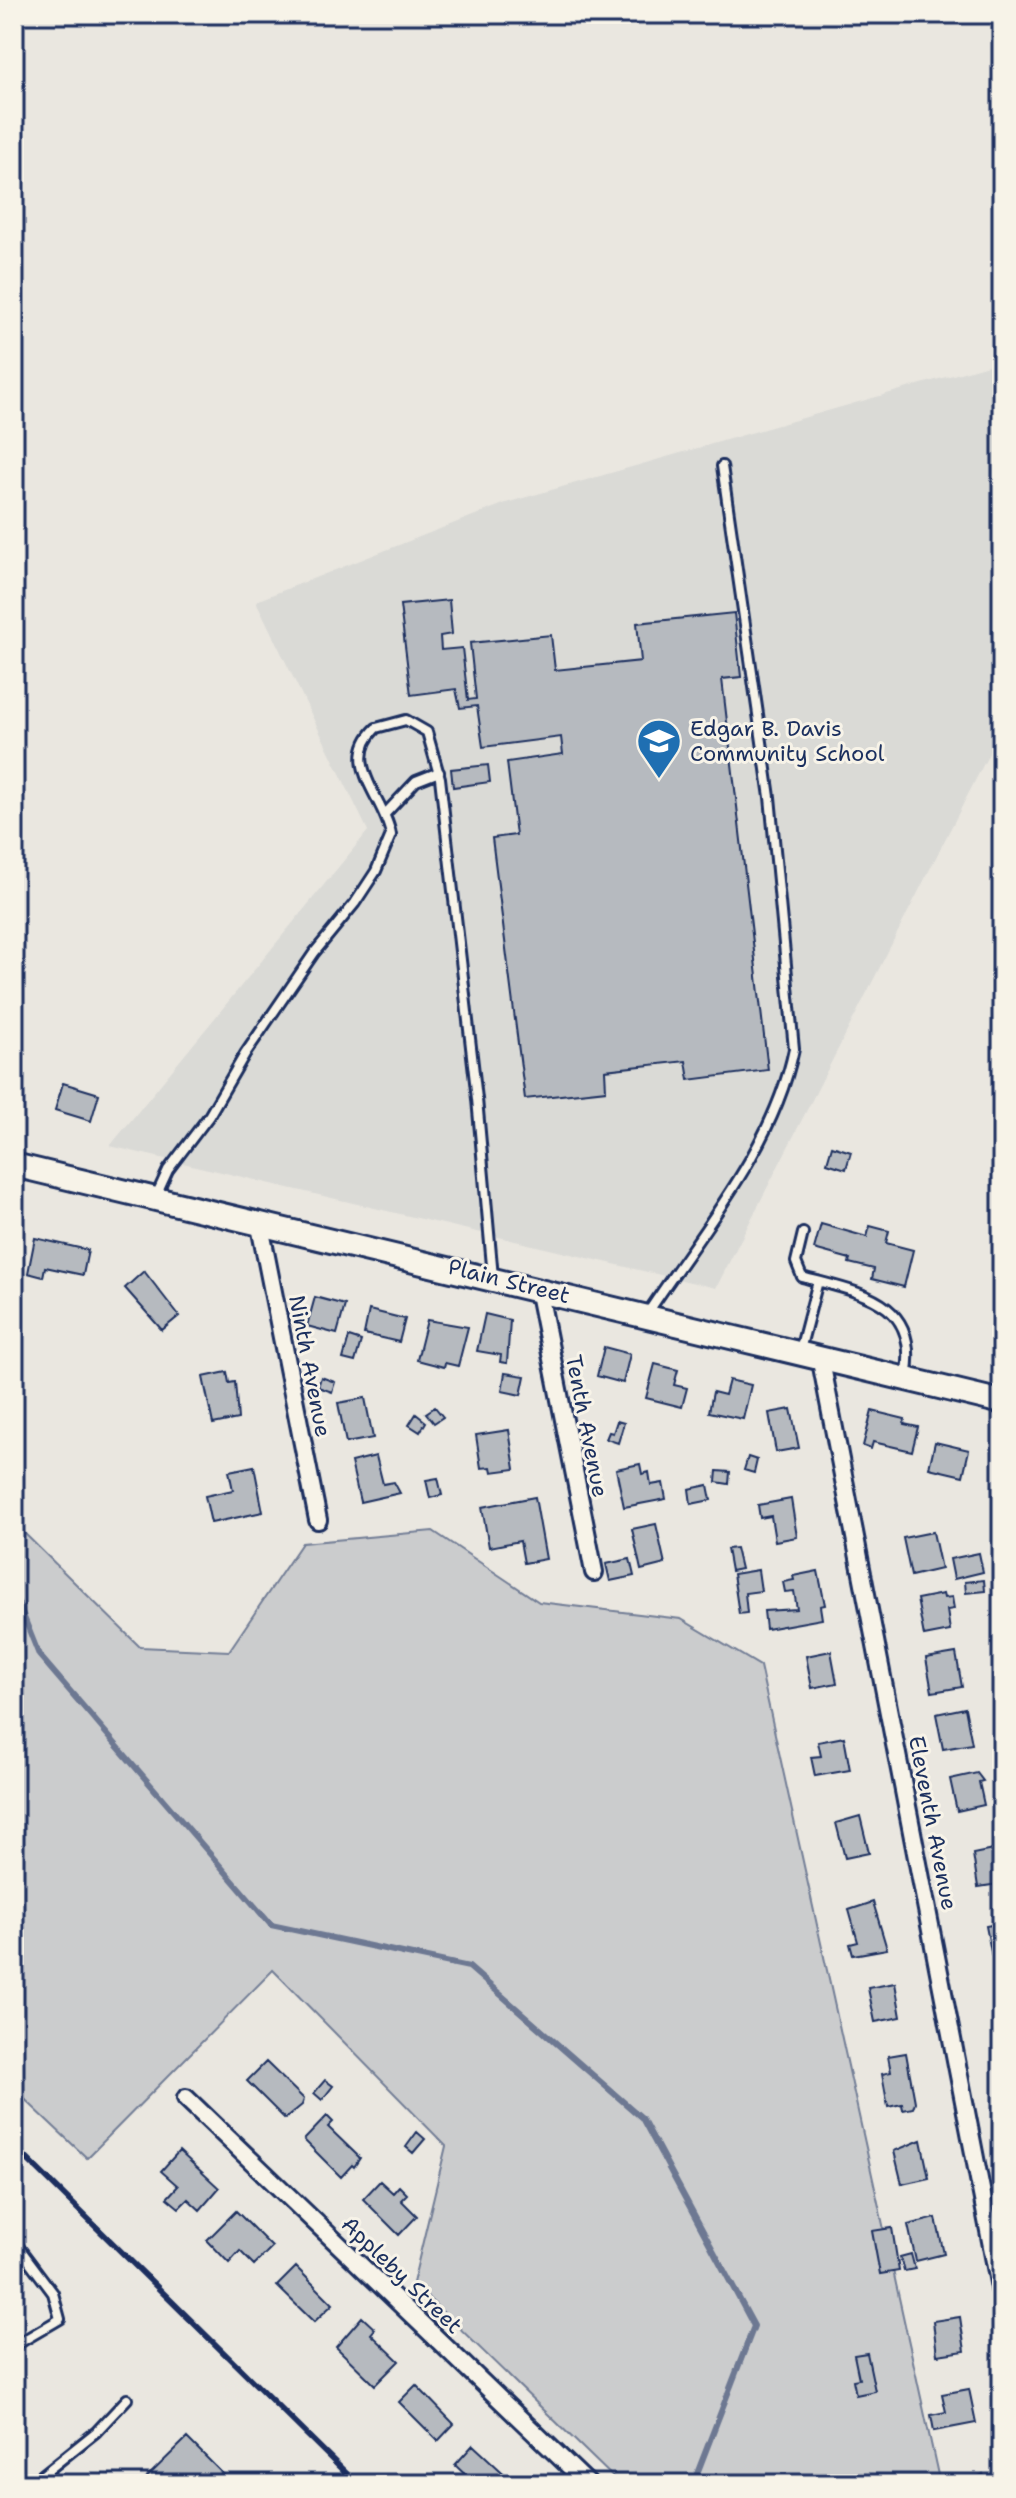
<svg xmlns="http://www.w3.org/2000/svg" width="1016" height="2498" font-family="'Shantell Sans',sans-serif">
	<rect width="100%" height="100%" fill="#eae7e0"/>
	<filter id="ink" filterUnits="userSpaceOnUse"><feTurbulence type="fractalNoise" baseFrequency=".0125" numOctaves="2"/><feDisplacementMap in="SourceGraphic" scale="16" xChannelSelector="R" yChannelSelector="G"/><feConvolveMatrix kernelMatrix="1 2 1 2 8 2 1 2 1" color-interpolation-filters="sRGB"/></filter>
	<g filter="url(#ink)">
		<path fill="#dadad6" d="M1002 361V728L716 1288 110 1146 368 831 256 601 506 503Z"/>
		<path fill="#cbcccd" stroke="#737e96" stroke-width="2" d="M14 1523 140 1647 229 1651 302 1543 433 1531 539 1602 681 1619 760 1666 940 2484H620L413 2283 446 2146 273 1970 87 2158 14 2089Z"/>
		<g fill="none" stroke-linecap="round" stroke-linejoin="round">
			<path stroke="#6d7892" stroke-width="6" d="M14 1592 39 1655 271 1925 469 1967 642 2118 754 2326 693 2484"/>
		</g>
		<path fill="#b6babf" stroke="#1b2f5e" stroke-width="2" d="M449 600 452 634 440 636 441 650 462 648 468 700 476 699 470 643 551 635 555 670 641 661 637 623 734 613 741 677 722 679 768 1070 689 1080 686 1061 605 1070 606 1090 525 1099 492 838 516 835 507 762 563 754 561 737 483 747 477 706 460 708 456 689 411 695 400 605Z
			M488 765 490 782 453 787 451 769Z
			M63 1083 99 1094 91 1121 55 1110Z
			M832 1146 851 1152 846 1169 827 1163Z
			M821 1224 867 1237 870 1226 889 1231 886 1243 913 1250 904 1287 872 1279 874 1269 849 1263 850 1259 814 1249Z
			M35 1238 88 1250 83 1275 45 1267 43 1277 28 1273Z
			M144 1271 179 1316 162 1330 125 1288Z
			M315 1297 345 1305 337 1334 307 1326Z
			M369 1310 405 1319 399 1342 364 1334Z
			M485 1314 510 1320 507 1363 500 1362 501 1355 477 1351Z
			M427 1320 468 1327 458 1366 445 1363 444 1367 417 1360Z
			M349 1337 361 1341 355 1362 343 1359Z
			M604 1347 630 1354 623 1383 597 1376Z
			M655 1364 678 1370 674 1385 687 1388 682 1407 646 1398Z
			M227 1372 229 1383 235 1382 238 1419 213 1424 203 1377Z
			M505 1373 525 1376 521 1395 502 1391Z
			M321 1377 335 1382 332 1392 318 1387Z
			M729 1380 751 1385 743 1419 709 1412 713 1392 725 1395Z
			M365 1398 373 1438 346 1443 338 1403Z
			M435 1407 443 1417 434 1423 426 1413Z
			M791 1409 799 1448 776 1452 769 1413Z
			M872 1411 905 1419 904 1424 918 1427 912 1451 873 1442 871 1449 863 1446Z
			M416 1414 426 1422 420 1432 409 1425Z
			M617 1421 624 1423 618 1443 606 1439 609 1432 613 1433Z
			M509 1430 515 1469 492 1472 491 1467 481 1468 476 1435Z
			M935 1442 969 1450 963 1476 929 1468Z
			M376 1456 383 1484 394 1482 400 1493 360 1502 351 1462Z
			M748 1457 757 1460 754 1473 744 1470Z
			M640 1464 642 1474 649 1472 651 1485 663 1483 666 1499 624 1507 616 1469Z
			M254 1466 263 1512 211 1523 205 1496 233 1490 229 1471Z
			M717 1471 730 1472 729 1484 716 1482Z
			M438 1478 442 1495 430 1498 426 1480Z
			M708 1485 711 1500 691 1504 689 1489Z
			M535 1497 546 1559 524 1563 520 1541 489 1547 482 1507Z
			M791 1499 797 1537 775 1541 771 1516 760 1518 758 1505Z
			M656 1524 665 1564 641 1570 632 1529Z
			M933 1532 941 1569 911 1576 903 1538Z
			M736 1548 741 1569 731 1571 727 1549Z
			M1002 1550V1563L999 1564 996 1551Z
			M979 1553 983 1572 954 1579 950 1559Z
			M630 1559 634 1576 610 1581 606 1564Z
			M758 1570 761 1591 745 1593 747 1613 739 1614 733 1574Z
			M818 1571 825 1605 820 1606 822 1619 766 1629 764 1611 797 1609 794 1591 785 1592 783 1582 794 1580 793 1576Z
			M984 1580 985 1591 966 1593 965 1582Z
			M943 1594 944 1598 952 1597 954 1609 947 1610 950 1631 924 1636 917 1599Z
			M831 1651 837 1683 812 1688 806 1656Z
			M956 1653 962 1687 932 1692 926 1658Z
			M965 1708 972 1744 943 1749 936 1714Z
			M844 1737 850 1770 815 1776 811 1757 821 1756 818 1742Z
			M977 1773 983 1781 979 1782 984 1805 957 1811 950 1779Z
			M860 1816 869 1853 845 1858 836 1823Z
			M993 1850 999 1884 978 1887 973 1854Z
			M873 1902 887 1949 853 1955 850 1944 858 1942 849 1910Z
			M1002 1923V1960L993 1962 986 1926Z
			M895 1983 901 2017 875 2022 868 1988Z
			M1002 2005V2043L995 2006Z
			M906 2053 915 2102 913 2108 903 2110 902 2104 888 2107 882 2074 891 2072 888 2056Z
			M266 2062 304 2099 302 2105 285 2119 247 2081Z
			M325 2080 333 2086 322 2100 314 2093Z
			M327 2116 333 2122 328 2127 360 2158 354 2167 352 2165 341 2177 304 2140Z
			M417 2132 425 2139 413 2153 406 2147Z
			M921 2140 929 2178 902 2184 894 2151Z
			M179 2151 219 2188 200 2210 188 2199 179 2208 167 2198 178 2186 161 2171Z
			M380 2181 393 2193 399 2186 407 2194 401 2200 417 2216 399 2235 363 2199Z
			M236 2211 272 2247 254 2265 240 2251 229 2263 207 2240Z
			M936 2218 944 2254 916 2261 908 2225Z
			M892 2228 899 2271 880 2274 872 2231Z
			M911 2254 915 2269 904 2271 900 2257Z
			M296 2267 333 2304 314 2322 277 2286Z
			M362 2317 375 2329 371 2334 399 2361 375 2385 336 2347Z
			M960 2317 965 2351 937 2355 933 2321Z
			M867 2353 875 2391 856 2395 853 2380 859 2379 854 2355Z
			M416 2385 454 2424 438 2441 399 2402Z
			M969 2389 976 2423 934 2431 931 2415 946 2412 942 2394Z
			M187 2438 233 2484H140Z
			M473 2445 512 2481 509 2484H475L455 2465Z
			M983 2474 988 2484H961Z"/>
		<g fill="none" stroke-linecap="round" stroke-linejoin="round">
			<g stroke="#1b2f5e" stroke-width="14">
				<path id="lane" d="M385 814 416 781 439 772
					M156 1196 168 1170 209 1116 245 1054 314 953 355 903 376 871 391 835C385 798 340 763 376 728L406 720 427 732 440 778 477 1099 493 1277
					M803 1233 796 1262 802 1277C860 1293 921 1300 906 1378
					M647 1314C701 1232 774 1147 794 1049L770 797 722 466
					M800 1350 818 1281
					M14 2241 53 2293 60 2319 14 2346
					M31 2484 96 2432 127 2399"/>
			</g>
			<g stroke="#1b2f5e" stroke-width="22">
				<path id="street" d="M259 1221 318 1520
					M538 1288 594 1572
					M820 1356 1002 2298
					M186 2098 588 2484"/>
			</g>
			<g stroke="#1b2f5e" stroke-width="28">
				<path id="secondary" d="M14 1165 1002 1402"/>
			</g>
			<use href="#lane" stroke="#f7f3e8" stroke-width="8"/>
			<use href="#street" stroke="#f7f3e8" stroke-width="16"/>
			<use href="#secondary" stroke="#f7f3e8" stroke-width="22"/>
			<path stroke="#1b2f5e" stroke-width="6" d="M14 2146 357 2484"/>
		</g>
	</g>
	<defs>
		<g id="school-pin" transform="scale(2.3)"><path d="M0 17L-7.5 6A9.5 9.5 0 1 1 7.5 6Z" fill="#1f6fb2" stroke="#f7f3e8"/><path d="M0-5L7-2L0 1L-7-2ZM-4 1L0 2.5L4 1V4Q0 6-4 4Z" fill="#fff"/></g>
	</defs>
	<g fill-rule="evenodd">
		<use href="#school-pin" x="659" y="741"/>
	</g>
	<g text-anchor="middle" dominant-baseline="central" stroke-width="6" stroke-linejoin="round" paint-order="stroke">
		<g font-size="22" fill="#1b2f5e" stroke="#f7f3e8" text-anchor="start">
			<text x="690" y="728">Edgar B. Davis<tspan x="690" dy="25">Community School</tspan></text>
		</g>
		<g font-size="22" fill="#1b2f5e" stroke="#f7f3e8">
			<text transform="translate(509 1281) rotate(14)">Plain Street</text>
			<text transform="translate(310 1366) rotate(79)">Ninth Avenue</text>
			<text transform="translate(587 1426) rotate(79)">Tenth Avenue</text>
			<text transform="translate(933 1823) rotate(79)">Eleventh Avenue</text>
			<text transform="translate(402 2275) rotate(44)">Appleby Street</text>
		</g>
	</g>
	<rect width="1016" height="2498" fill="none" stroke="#f7f3e8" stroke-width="48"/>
	<rect x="24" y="24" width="968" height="2450" fill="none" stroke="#1b2f5e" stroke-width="3" filter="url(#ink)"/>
</svg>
